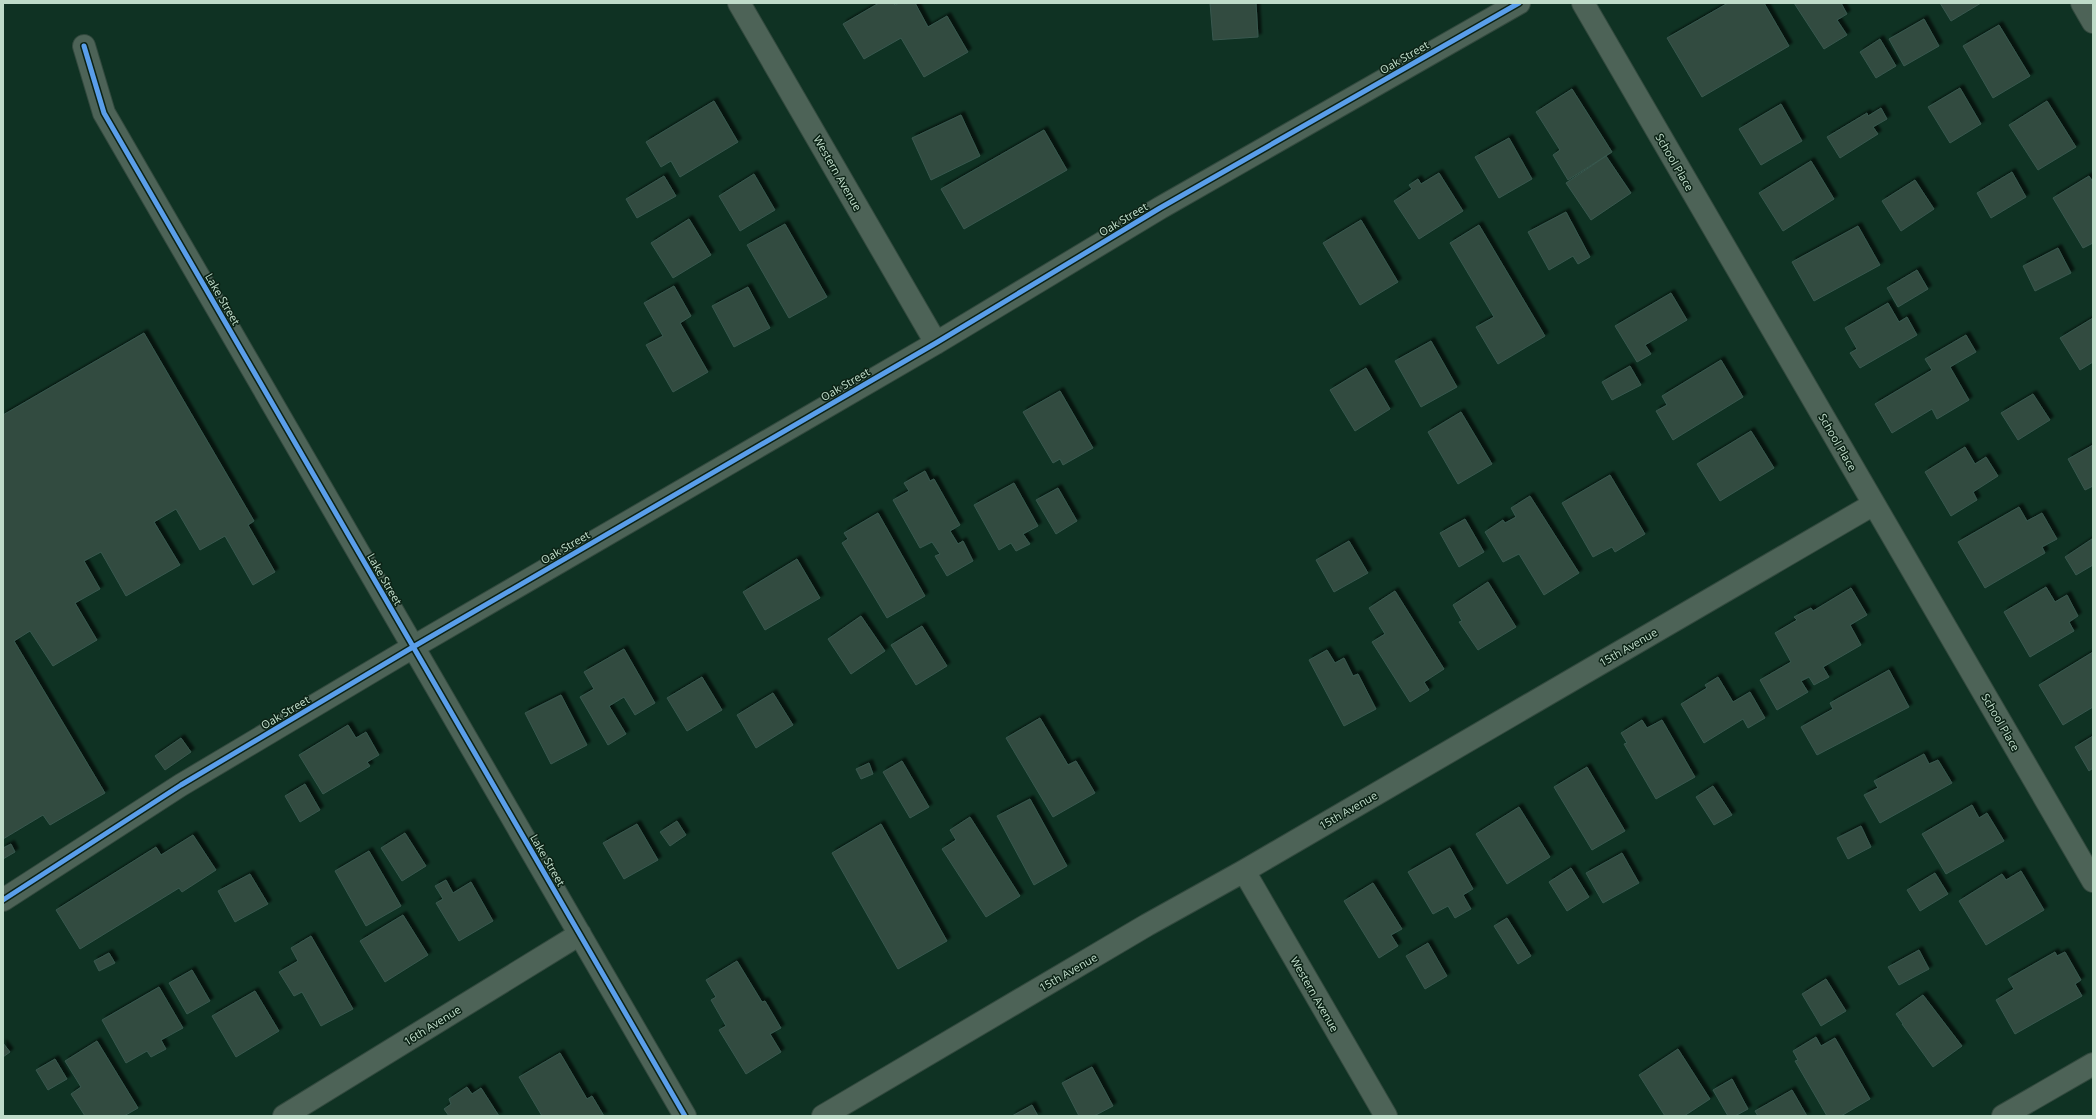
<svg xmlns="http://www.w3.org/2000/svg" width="2096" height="1119" font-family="'Noto Sans',sans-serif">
	<defs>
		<filter id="shadow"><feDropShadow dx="3.5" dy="-3.5" stdDeviation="1" flood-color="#0009"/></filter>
	</defs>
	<rect width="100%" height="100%" fill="#0f3223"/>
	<path fill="#304c41" stroke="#39584e" filter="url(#shadow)" d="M879 3H893L895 5 899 3H915L928 27 947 16 968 52 924 77 901 38 864 59 843 24Z
		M1210 3H1256L1258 37 1213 40Z
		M1728 3H1764L1789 46 1702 97 1667 38Z
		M1794 3H1841L1847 14 1837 20 1847 35 1824 49Z
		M1940 3H1981L1951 21Z
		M1924 19 1939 46 1904 66 1889 39Z
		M1999 25 2030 76 1993 98 1963 46Z
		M1880 39 1896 66 1876 78 1860 52Z
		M1960 88 1981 124 1950 143 1928 107Z
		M1572 89 1612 152 1568 180 1553 155 1560 150 1536 112Z
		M714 101 738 142 680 177 671 161 661 167 646 142Z
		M2047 101 2076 147 2038 170 2009 125Z
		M1781 104 1802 141 1761 165 1739 129Z
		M1881 108 1887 119 1873 127 1878 134 1840 158 1827 137 1867 113 1868 116Z
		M961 115 980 156 931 180 912 138Z
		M1044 130 1067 170 964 229 941 189Z
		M1509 138 1532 179 1499 198 1475 157Z
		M1606 156 1631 193 1591 220 1566 183Z
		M1811 161 1834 199 1783 231 1759 193Z
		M2012 172 2026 197 1991 218 1977 193Z
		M1439 173 1463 211 1419 239 1394 201 1412 189 1409 185 1418 179 1421 184Z
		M754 174 775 210 740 231 719 196Z
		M664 176 676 196 637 218 626 199Z
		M2089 176 2093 182V243L2083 248 2053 198Z
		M1915 180 1934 209 1901 231 1882 201Z
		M1566 212 1590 257 1578 264 1573 256 1549 270 1528 232Z
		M689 219 711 255 673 278 651 243Z
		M1361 220 1398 282 1360 305 1323 243Z
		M785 224 827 297 789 318 747 245Z
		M1479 225 1545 336 1498 364 1476 327 1494 317 1450 243Z
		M1858 226 1880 265 1814 301 1792 262Z
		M2058 248 2071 273 2035 291 2023 266Z
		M1917 270 1928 289 1898 307 1887 288Z
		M674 286 691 316 680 323 708 372 673 392 646 345 663 336 644 303Z
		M748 287 770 328 734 347 712 306Z
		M1671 293 1687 320 1645 345 1651 354 1637 362 1615 326Z
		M1888 303 1899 322 1907 317 1917 335 1860 368 1850 353 1857 349 1845 328Z
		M2093 318V362L2080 370 2060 338Z
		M144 333 254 521 248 525 275 572 253 585 225 536 200 550 176 509 154 522 180 565 126 596 101 552 84 561 100 589 75 603 97 640 53 666 30 631 14 641 105 793 50 825 43 815 3 839V415Z
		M1966 335 1976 352 1950 367 1969 400 1937 419 1932 409 1892 433 1875 404 1932 370 1925 359Z
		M1431 341 1457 387 1421 407 1395 361Z
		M1721 360 1743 397 1673 440 1656 411 1667 405 1662 396Z
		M1630 366 1641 385 1612 400 1602 382Z
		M1366 368 1390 409 1355 431 1330 390Z
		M1060 391 1093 448 1063 465 1060 459 1053 463 1023 412Z
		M2033 394 2050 420 2018 440 2001 413Z
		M1461 412 1492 464 1458 484 1428 432Z
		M1751 431 1774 468 1720 501 1697 464Z
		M2093 445V486L2085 490 2068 459Z
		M1965 447 1975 464 1986 457 1998 476 1973 492 1977 500 1951 516 1925 472Z
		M925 471 930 481 934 479 960 525 950 531 958 544 963 541 973 561 947 576 935 556 940 554 932 542 920 548 893 500 909 491 904 483Z
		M1610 475 1645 534 1615 552 1612 547 1593 557 1562 503Z
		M1014 483 1038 526 1023 534 1030 544 1016 551 1011 543 999 550 974 505Z
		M1058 488 1077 521 1056 534 1036 500Z
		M1530 496 1579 573 1544 595 1519 554 1503 562 1485 532 1503 520 1505 523 1516 517 1511 508Z
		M2019 507 2027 521 2042 513 2057 539 2042 547 2045 553 1985 588 1958 542Z
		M878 513 925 596 887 618 842 543 848 539 844 533Z
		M1465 519 1484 552 1459 567 1440 533Z
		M2092 539 2093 565 2076 575 2065 557Z
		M1349 541 1368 573 1334 592 1316 560Z
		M797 559 820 598 765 630 743 592Z
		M1488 582 1516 627 1478 650 1459 622 1462 621 1453 605Z
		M2046 587 2055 602 2067 595 2078 616 2069 622 2074 631 2030 657 2004 612Z
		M1851 588 1867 615 1850 625 1861 645 1823 667 1829 677 1814 685 1809 677 1801 681 1808 692 1777 710 1760 680 1791 662 1775 633 1797 620 1794 617 1811 608 1813 611Z
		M1395 591 1444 669 1424 682 1429 690 1410 702 1372 642 1385 634 1369 608Z
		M861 616 885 651 851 674 828 639Z
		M922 626 947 666 916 685 891 645Z
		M624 649 655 703 635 715 624 697 609 706 626 734 608 745 580 697 594 689 584 672Z
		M1327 650 1335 663 1344 658 1353 676 1358 674 1376 709 1344 726 1309 660Z
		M2093 652V707L2063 725 2039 685Z
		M1889 670 1909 707 1817 755 1801 727 1833 709 1830 703Z
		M702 677 722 710 687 731 667 698Z
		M1718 677 1733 702 1750 692 1765 718 1748 728 1743 719 1704 743 1681 704 1707 688 1705 685Z
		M773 693 793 725 756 748 737 715Z
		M561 695 587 745 551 764 525 713Z
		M1040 718 1068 765 1076 761 1095 793 1053 817 1006 738Z
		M1642 720 1647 728 1662 720 1695 777 1656 799 1624 744 1627 743 1621 733Z
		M348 725 356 738 366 732 379 755 367 762 370 766 323 794 299 755Z
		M2093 736V768L2089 771 2075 747Z
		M181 738 191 752 165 770 155 756Z
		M1924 754 1929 764 1938 760 1952 783 1880 823 1864 795 1878 788 1874 781Z
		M902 761 929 807 910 818 883 772Z
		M869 763 873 774 861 779 856 769Z
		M1587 767 1625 831 1592 850 1554 787Z
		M305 784 320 810 300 822 285 796Z
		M1713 786 1732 815 1714 825 1696 797Z
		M1030 799 1067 866 1034 885 997 816Z
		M1972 805 1979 818 1987 813 2004 841 1946 874 1922 834Z
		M1519 807 1550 857 1507 884 1476 834Z
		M970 817 1020 896 986 917 942 849 956 840 950 830Z
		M677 821 686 835 670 846 660 832Z
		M637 824 658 860 624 879 603 843Z
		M881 824 947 941 898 969 832 853Z
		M1861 826 1871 847 1848 859 1837 838Z
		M405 833 426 866 402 881 381 848Z
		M193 835 216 870 182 892 179 888 80 949 56 910 156 847 161 855Z
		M11 844 15 852 3 859V848Z
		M1450 848 1473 889 1463 895 1471 909 1455 918 1448 906 1433 914 1408 872Z
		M369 851 401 906 366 926 335 871Z
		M1622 853 1639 883 1603 903 1586 873Z
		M1571 868 1589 897 1567 911 1549 882Z
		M2021 871 2044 910 1986 945 1959 901 2002 874 2006 880Z
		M1935 873 1948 894 1920 911 1907 890Z
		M250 874 268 904 235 922 218 891Z
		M446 880 453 893 471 882 493 921 459 941 436 903 443 899 435 886Z
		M1373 883 1402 929 1391 935 1398 946 1379 958 1344 901Z
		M403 915 428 955 385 982 360 941Z
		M1507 918 1531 956 1518 964 1494 926Z
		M311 936 353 1009 321 1026 302 992 294 996 279 972 298 961 291 948Z
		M1428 943 1447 976 1425 989 1406 956Z
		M1919 950 1929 969 1899 985 1888 967Z
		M2055 952 2057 956 2065 952 2081 980 2075 984 2082 996 2015 1034 1996 1000 2014 989 2008 979Z
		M109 953 115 963 99 971 94 961Z
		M737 961 762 1002 765 1001 781 1028 770 1034 781 1052 746 1074 719 1030 726 1026 711 1000 716 997 706 980Z
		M192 970 210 1001 187 1014 169 983Z
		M1826 979 1846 1011 1821 1026 1802 994Z
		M159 987 183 1028 161 1040 166 1049 151 1057 147 1051 126 1063 102 1020Z
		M255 991 279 1031 236 1057 212 1016Z
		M1923 995 1962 1046 1933 1067 1902 1024H1903L1896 1014Z
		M1816 1037 1821 1046 1835 1038 1870 1099 1841 1116H1827L1795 1061 1798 1060 1793 1051Z
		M97 1041 138 1108 124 1116H85L71 1094 81 1087 65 1061Z
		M3 1043 10 1052 3 1057Z
		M1678 1049 1710 1099 1684 1116H1665L1639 1075Z
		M560 1053 587 1099 592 1096 604 1116H542L519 1077Z
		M55 1059 67 1079 48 1090 36 1070Z
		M1092 1067 1113 1106 1094 1116H1079L1062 1083Z
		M1732 1079 1748 1109 1735 1116H1728L1713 1090Z
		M467 1087 472 1094 481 1088 499 1116H449L444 1109 451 1104 449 1099Z
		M1792 1090 1807 1116H1758L1755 1111Z
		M1032 1105 1038 1116H1012Z"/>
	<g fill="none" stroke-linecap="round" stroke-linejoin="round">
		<g stroke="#32493e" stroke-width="24">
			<path id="minor" d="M739 3 936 343
				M1583 3 2093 881
				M2082 3 2093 22
				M84 46 104 113 685 1116
				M1244 871 1386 1116
				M3 900 181 785 413 647 936 343 1160 208 1519 3
				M284 1116 580 934
				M823 1116 1147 925 1244 871 1874 504
				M2003 1116 2093 1064"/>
		</g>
		<use href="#minor" stroke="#4d6357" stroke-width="22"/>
		<g stroke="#0b2215" stroke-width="8">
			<path id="cycleway" d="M84 46 104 113 685 1116
				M3 900 181 785 413 647 936 343 1160 208 1519 3"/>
		</g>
		<use href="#cycleway" stroke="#5a9eea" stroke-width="5"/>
	</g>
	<g text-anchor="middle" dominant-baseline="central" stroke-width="3" stroke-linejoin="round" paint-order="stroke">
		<g font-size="11" fill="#bfdbc9" stroke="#0b2215">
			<text transform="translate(1404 57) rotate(-30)">Oak Street</text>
			<text transform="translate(1675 162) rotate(60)">School Place</text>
			<text transform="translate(838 173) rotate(60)">Western Avenue</text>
			<text transform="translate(1123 219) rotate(-31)">Oak Street</text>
			<text transform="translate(223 299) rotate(60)">Lake Street</text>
			<text transform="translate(845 384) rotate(-30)">Oak Street</text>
			<text transform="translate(1838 442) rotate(60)">School Place</text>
			<text transform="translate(565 547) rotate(-30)">Oak Street</text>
			<text transform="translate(385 579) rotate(60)">Lake Street</text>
			<text transform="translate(1628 647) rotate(-30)">15th Avenue</text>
			<text transform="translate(285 712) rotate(-31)">Oak Street</text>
			<text transform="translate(2001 722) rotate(60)">School Place</text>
			<text transform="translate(1348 810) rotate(-30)">15th Avenue</text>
			<text transform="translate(548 860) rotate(60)">Lake Street</text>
			<text transform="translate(1068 972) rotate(-30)">15th Avenue</text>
			<text transform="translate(1315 994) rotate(60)">Western Avenue</text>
			<text transform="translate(432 1025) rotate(-32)">16th Avenue</text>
		</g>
	</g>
	<rect width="2096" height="1119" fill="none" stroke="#bfdbc9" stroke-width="8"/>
</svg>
